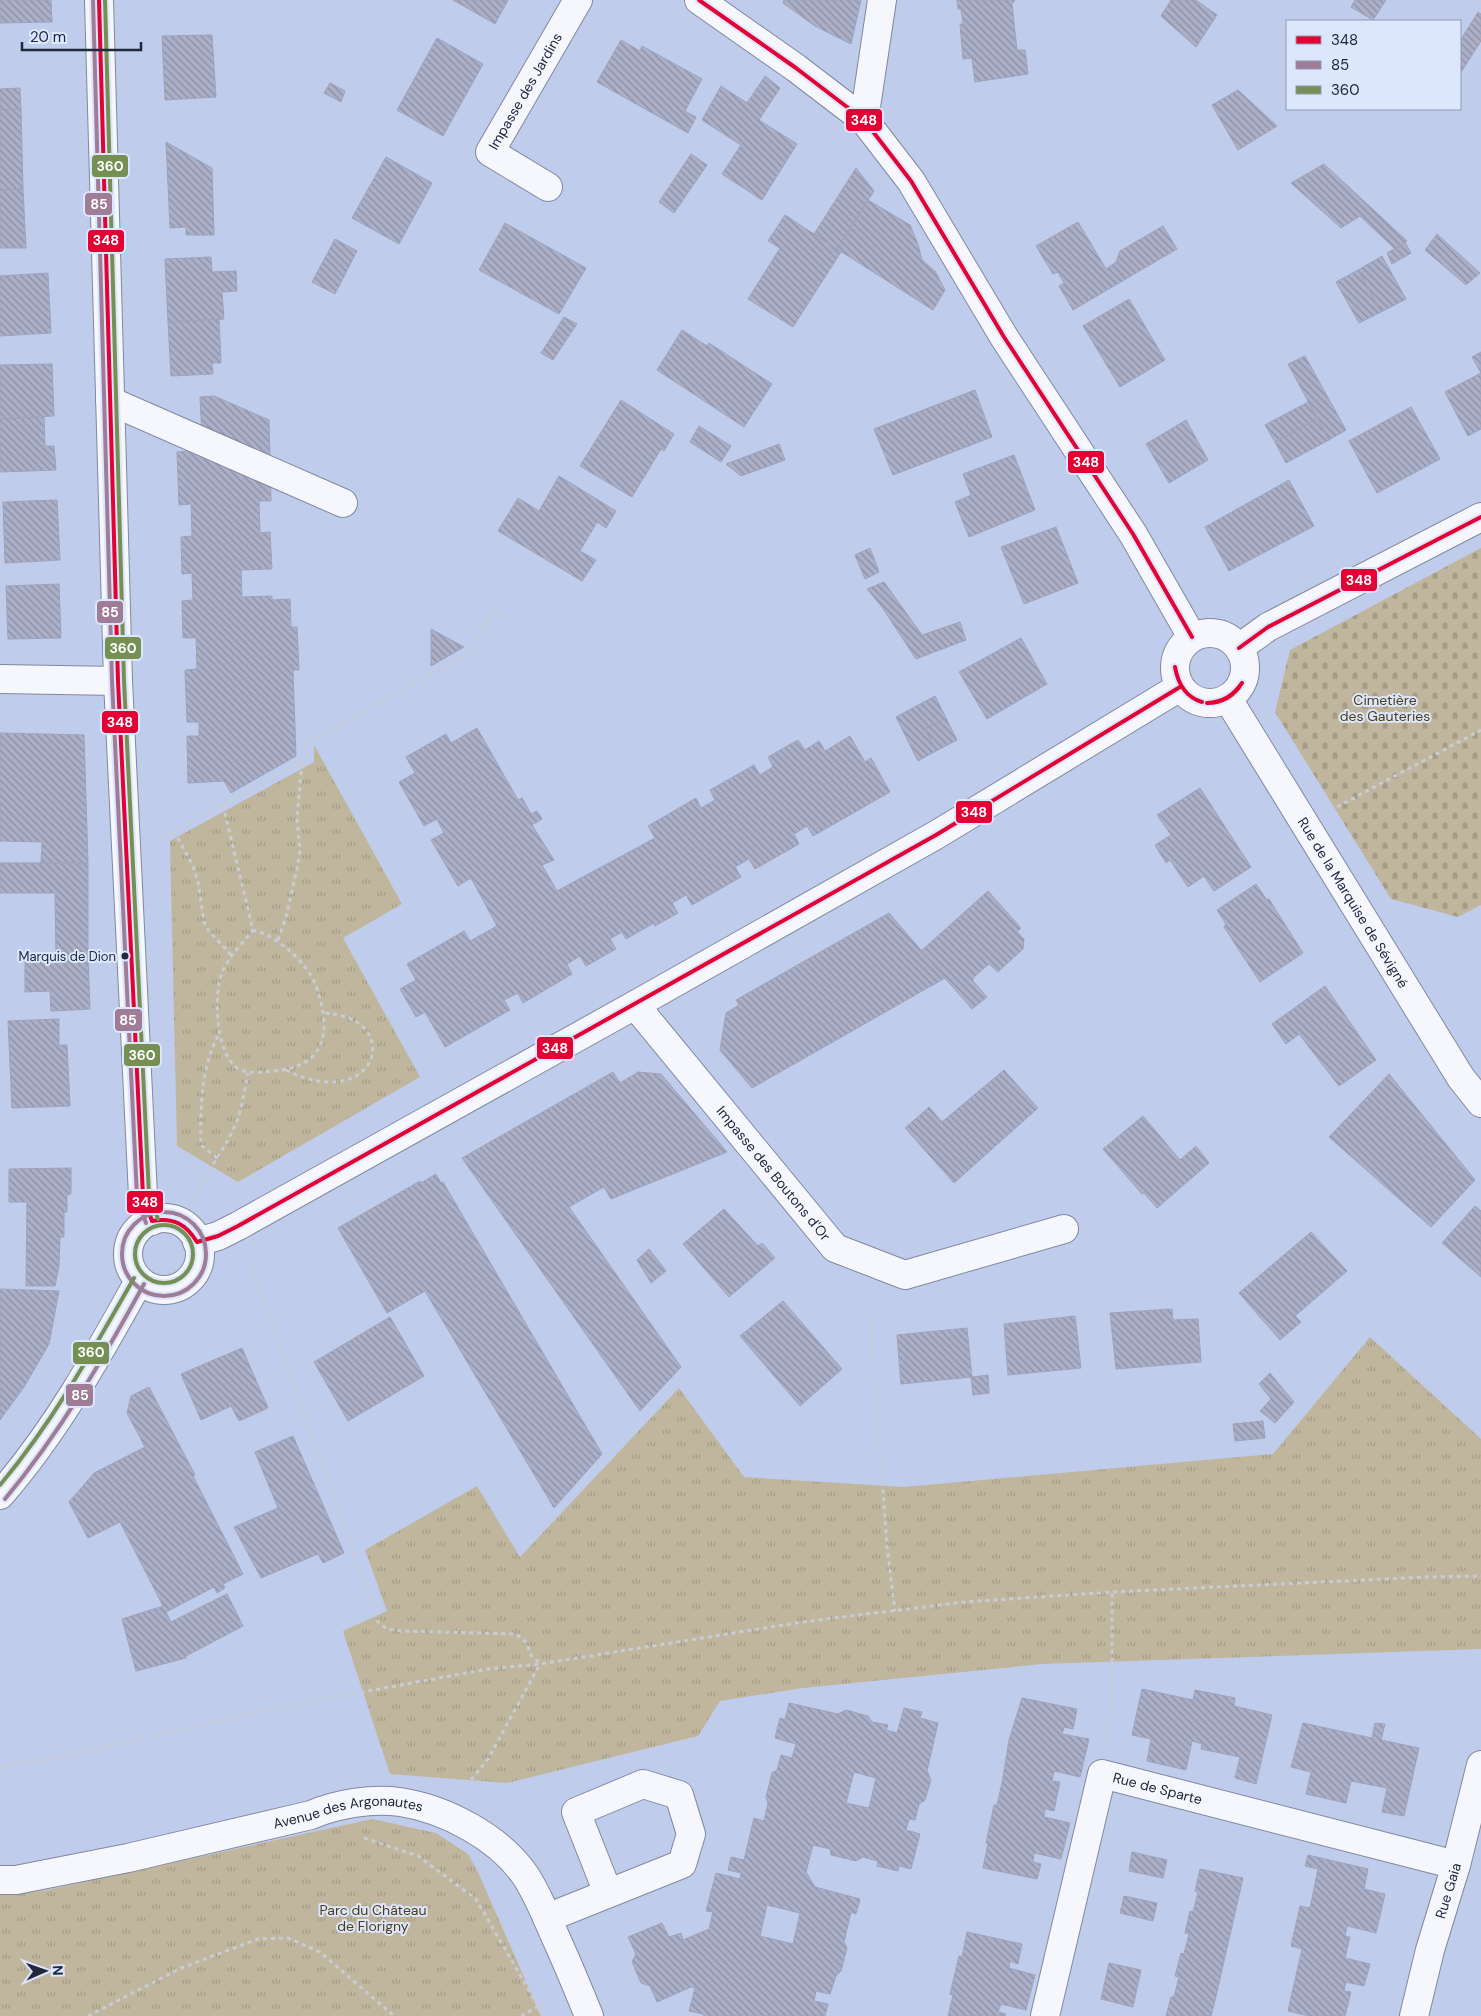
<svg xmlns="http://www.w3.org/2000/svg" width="1481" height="2016" font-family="'DM Sans',sans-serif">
	<defs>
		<pattern id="grass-tufts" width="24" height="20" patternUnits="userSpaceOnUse" patternTransform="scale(1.25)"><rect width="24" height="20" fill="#c0b69d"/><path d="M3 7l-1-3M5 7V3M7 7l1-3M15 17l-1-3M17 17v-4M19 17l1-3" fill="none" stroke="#a59c88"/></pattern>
		<pattern id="cemetery-stones" width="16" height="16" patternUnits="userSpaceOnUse" patternTransform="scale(1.25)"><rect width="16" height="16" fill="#c0b69d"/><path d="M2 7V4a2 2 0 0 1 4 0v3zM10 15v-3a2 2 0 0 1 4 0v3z" fill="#a59c88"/></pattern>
		<pattern id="building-back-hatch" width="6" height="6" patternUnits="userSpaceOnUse" patternTransform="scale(1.25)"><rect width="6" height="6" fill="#abb0c8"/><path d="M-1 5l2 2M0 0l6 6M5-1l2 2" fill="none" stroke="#8b8fa4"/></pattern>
	</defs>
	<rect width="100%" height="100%" fill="#bfcceb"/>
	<path fill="url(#grass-tufts)" d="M314 745 402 904 343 938 420 1077 238 1182 177 1146 170 841 314 762Z
		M1370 1337 1481 1439V1649L1042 1664 803 1688 720 1701 698 1736 507 1783 390 1774 343 1631 387 1611 365 1550 477 1486 520 1557 679 1388 744 1477 904 1487 1273 1454Z
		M372 1819 436 1833 468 1854 478 1872 541 2016H0V1893L43 1891Z"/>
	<path fill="url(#cemetery-stones)" d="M1481 548V905L1458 917 1391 899 1275 712 1290 650Z"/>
	<path fill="url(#building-back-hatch)" stroke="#9ea3bb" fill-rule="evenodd" d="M0 0H51L52 22 0 23Z
		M453 0H508L495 24Z
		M784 0H861L851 44 815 26 783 3Z
		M957 0H1015L1012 4 1017 50H1025L1028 74 975 82 972 58 963 59 960 24H963L961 9H958Z
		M1171 0H1196L1217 15 1196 47 1161 16Z
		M1355 0H1386L1373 20 1351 7Z
		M1478 12 1481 14V41L1460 74V41Z
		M212 35 216 97 165 100 162 36Z
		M437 38 483 64 443 136 397 110Z
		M621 40 640 51 642 46 702 79 685 111 696 117 688 133 597 82Z
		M765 76 780 88 759 120 797 144 762 200 722 174 741 145 702 120 721 86 747 103Z
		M330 83 345 91 341 102 324 93Z
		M20 88 21 109 0 110V89Z
		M1238 90 1277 126 1238 150 1212 105Z
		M21 109 23 189 0 190V110Z
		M166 142 212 168 214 235H186V227L170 228Z
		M691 154 707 165 674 213 659 202Z
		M386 157 432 183 399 244 352 218Z
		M1324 164 1407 241 1395 249 1360 216 1341 228 1291 183Z
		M856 168 874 191 837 249 814 234Z
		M23 189 26 248H0V190Z
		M868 200 910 225 918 244 922 260 935 271 945 290 933 310 837 249Z
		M785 215 841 252 793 327 748 299 780 248 768 241Z
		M1078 222 1106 269 1116 262 1120 251 1163 226 1177 249 1073 310 1059 286 1064 283 1058 272 1053 274 1036 246Z
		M505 223 586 268 559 314 479 270Z
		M1437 234 1480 273 1466 285 1425 250Z
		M335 239 357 251 335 294 312 282Z
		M1405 242 1411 253 1392 264 1387 253Z
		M1382 256 1406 299 1381 312 1358 270Z
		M211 257 212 272 236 271 237 291 222 292 224 319 168 322 165 259Z
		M1358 270 1381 312 1359 323 1336 282Z
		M48 273 51 333 0 336V276Z
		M1129 299 1165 360 1120 387 1083 326Z
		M564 317 577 324 553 360 541 353Z
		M219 319 221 363H212L213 374 171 376 168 322Z
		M682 330 707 346 709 343 772 384 744 427 657 370Z
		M1481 352V429L1468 436 1445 392 1481 373 1472 357Z
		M1305 356 1346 430 1329 440 1288 364Z
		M52 364 54 416 0 419V365Z
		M975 390 992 437 893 475 874 429Z
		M214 396 269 420 271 501H259L260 533 270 532 272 569 241 570 242 597 272 596V600L290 599 291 627H297L299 670H293L296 756 231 793 224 781 188 783 187 736H199V722H187L185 670 197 669 196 638H183L182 601 193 600 192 573 182 574 181 537 192 536 191 504 179 505 177 452 189 451 190 437H202L200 397Z
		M621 400 674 434 664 451 661 449 632 497 580 466Z
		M1308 402 1318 418 1275 442 1265 425Z
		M1411 407 1440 459 1377 493 1349 441Z
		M44 417 45 446H54L56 470 0 472V419Z
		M1318 418 1329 440 1286 463 1275 442Z
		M1186 420 1208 460 1169 483 1146 444Z
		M699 426 731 446 721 462 690 442Z
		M779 444 785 460 741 476 726 464Z
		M1014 455 1035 510 969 537 955 502 971 495 963 474Z
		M559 476 616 511 606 528 597 522 580 551 596 560 582 581 498 531 518 498 539 511Z
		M1289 480 1314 526 1229 571 1205 527Z
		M57 500 60 560 5 563 3 502Z
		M1056 527 1078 583 1024 604 1001 547Z
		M870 548 879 572 865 579 855 555Z
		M884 582 922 635 960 622 966 640 916 659 882 607 867 589Z
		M59 584 61 638 8 639 6 586Z
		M431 629 464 647 431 666Z
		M1021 638 1047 684 987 719 959 672Z
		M935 696 946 718 925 729 936 751 918 761 896 717Z
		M946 718 957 740 936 751 925 729Z
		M477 728 518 800 522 798 531 814 537 811 542 819 532 825 554 860 542 865 557 891 655 838 648 826 696 798 701 808 715 800 710 790 754 765 760 775 773 767 768 757 798 740 805 750 819 741 825 751 850 736 865 762 871 758 890 792 813 836 807 826 794 834 799 844 755 869 749 859 735 867 741 877 692 905 686 895 672 903 678 913 655 926 654 923 626 939 622 932 610 939 616 949 586 966 580 956 567 964 572 974 523 1003 518 993 504 1000 510 1010 445 1047 425 1012 416 1017 400 989 416 980 407 964 464 931 470 941 497 926 471 878 458 886 431 840 444 833 437 819 424 826 399 782 415 773 406 757 446 734 451 743Z
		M0 733 84 735 88 863H41L42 842 0 841Z
		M1200 788 1251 867 1214 891 1204 876 1188 887 1170 860 1166 863 1155 845 1171 835 1157 815Z
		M0 863H88V956L56 958 55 893H0Z
		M1256 884 1267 900 1269 899 1303 953 1260 982 1224 927 1226 924 1217 910Z
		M988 891 1021 928 1017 932 1024 939 1023 949 998 972 989 964 973 978V981L987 997 972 1009 921 951Z
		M889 913 945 978 752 1088 720 1050 726 1013 739 1005 736 1000Z
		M88 956 90 1009 51 1011 50 991 25 992V959Z
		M1325 986 1376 1060 1339 1086 1299 1034 1286 1044 1272 1024Z
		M59 1019V1045H67L70 1106 12 1108 8 1021Z
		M1004 1070 1038 1108 954 1183 905 1128 929 1107 942 1122Z
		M613 1072 620 1083 638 1072 661 1074 727 1152 611 1199 604 1187 569 1207 681 1367 640 1411 462 1158Z
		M1389 1074 1475 1180 1431 1227 1329 1137Z
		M1143 1116 1180 1160 1196 1146 1209 1163 1157 1208 1144 1193 1142 1194 1103 1149Z
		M71 1168V1194L67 1195V1212H64V1237H60L59 1266 55 1286H26L27 1202H9V1169Z
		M436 1174 441 1183 443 1182 602 1454 554 1508 425 1291 387 1313 338 1228 420 1181 421 1183Z
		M1475 1206 1481 1211V1277L1442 1243Z
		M724 1209 758 1246 762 1243 775 1258 729 1297 683 1244Z
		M1311 1232 1347 1271 1295 1316 1301 1322 1280 1340 1239 1293Z
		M649 1249 666 1271 651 1283 637 1260Z
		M0 1289 59 1291 49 1344 24 1387 0 1420Z
		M783 1301 842 1369 800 1406 740 1336Z
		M1172 1309 1173 1320 1198 1319 1201 1362 1116 1369 1110 1313Z
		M1075 1316 1081 1368 1008 1375 1004 1324Z
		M390 1317 424 1376 348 1421 314 1362Z
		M967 1328 972 1377 988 1375 989 1393 973 1395 971 1377 901 1384 897 1335Z
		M242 1348 268 1408 239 1421 231 1406 201 1420 181 1374Z
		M1270 1373 1294 1402 1275 1423 1260 1411 1271 1399 1259 1384Z
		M149 1387 195 1475 193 1476 243 1574 223 1584 225 1588 217 1593 214 1587 166 1612 171 1622 227 1594 243 1626 186 1656V1658L136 1671 122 1619 163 1606 120 1522 88 1538 69 1502 94 1473 145 1447 127 1413 131 1396Z
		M1263 1421 1265 1438 1235 1441 1233 1424Z
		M293 1436 344 1553 323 1563 318 1554 261 1578 234 1527 278 1508 255 1452Z
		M1142 1689 1193 1700 1195 1690 1235 1698 1234 1706 1272 1715 1256 1784 1235 1778 1240 1757 1201 1749 1202 1744 1192 1741 1186 1770 1147 1761 1151 1739 1132 1735Z
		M1022 1698 1077 1709 1073 1729 1064 1727 1062 1734 1089 1739 1080 1777 1054 1771 1052 1781 1060 1782 1057 1796 1054 1811 1045 1809 1044 1817 1070 1823 1061 1859 1034 1853 1033 1862 1041 1864 1037 1879 983 1868 988 1843H986L994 1805H997L1002 1783 1009 1740Z
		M789 1703 838 1714 846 1710 868 1716 872 1722 888 1725 886 1730 897 1733 904 1708 922 1712 920 1718 938 1723 927 1771 931 1780 925 1800 919 1804 915 1820 909 1819 906 1830 920 1834 911 1869 899 1866 898 1871 877 1866 878 1861 863 1857 856 1861 831 1855 830 1849 813 1845 806 1872 815 1887 860 1899 856 1914 851 1912 844 1942 847 1948 841 1971 836 1976 830 1994 816 1991 814 2001 828 2004 825 2016H704L703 2014 689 2011 695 1988 691 1987 657 2002 650 1986 641 1983 632 1962 636 1954 628 1937 662 1923 669 1937 681 1933 683 1940 709 1929 713 1912 706 1911 716 1873 740 1879 741 1873 728 1870 731 1857 744 1860 754 1818 764 1821 768 1803 766 1797 772 1773 777 1770 781 1755 792 1758 796 1744 775 1738 780 1718 785 1720ZM854 1772 876 1778 869 1808 846 1803ZM767 1905 800 1913 793 1944 760 1936Z
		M1303 1723 1372 1738 1375 1723 1385 1724 1381 1740 1419 1748 1404 1816 1382 1812 1387 1788 1351 1781 1346 1803 1306 1794 1311 1772 1291 1767Z
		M1132 1852 1167 1860 1163 1878 1129 1871Z
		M1308 1855 1368 1869 1364 1889 1385 1894 1376 1933 1347 1926 1345 1936 1350 1937 1345 1958 1370 1964 1364 1986 1346 1982 1344 1991 1351 1992 1345 2016H1309L1288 2011 1302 1949 1291 1946 1300 1906 1310 1908 1318 1869 1305 1866Z
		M1200 1869 1243 1878 1214 2005 1211 2016H1166L1171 1997H1174L1179 1977 1175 1976 1181 1953 1184 1954 1189 1934 1185 1933 1190 1911 1193 1912 1198 1893 1195 1891Z
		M1124 1896 1157 1903 1153 1921 1120 1913Z
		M967 1932 1022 1944 1018 1964 1010 1961 1009 1968 1035 1975 1026 2010 1001 2004 998 2012 1006 2014 1005 2016H948L953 1995 950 1994 959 1956 962 1957Z
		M1109 1963 1141 1970 1133 2007 1101 1999Z"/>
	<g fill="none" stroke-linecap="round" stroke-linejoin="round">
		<g stroke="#8089a1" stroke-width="30">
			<g id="minor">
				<path d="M99 0 118 681 143 1196 152 1221"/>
				<path d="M699 0 796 68 864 120 911 181 1004 337 1133 534 1192 637"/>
				<path d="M864 120 882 0"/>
				<path id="s1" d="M548 187 490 152 578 0"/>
				<path d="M110 401 343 503"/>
				<circle cx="1210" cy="668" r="35"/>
				<path d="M1239 648 1268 627 1481 517"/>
				<path d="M0 679 118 681"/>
				<path id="s2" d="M1228 699 1461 1078 1481 1103"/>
				<path id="s3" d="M635 1005 835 1248 905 1275 1064 1229"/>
				<circle cx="164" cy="1254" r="36"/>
				<path d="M197 1242 218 1236 238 1226 635 1005 936 835 1180 687"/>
				<path d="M0 1495C56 1431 98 1355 139 1281"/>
				<path id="s4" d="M0 1880H16L128 1858 311 1815C336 1804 372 1798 400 1802 446 1809 501 1838 527 1878 538 1896 547 1917 555 1936 567 1962 578 1989 589 2016"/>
				<path d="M547 1918 682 1864 691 1834 679 1795 643 1784 576 1812 608 1893"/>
				<path id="s5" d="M1045 2016 1102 1774 1456 1865"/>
				<path id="s6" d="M1414 2016 1430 1950 1456 1865 1481 1765"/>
			</g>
		</g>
		<path stroke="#c8ccd6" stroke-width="3" stroke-dasharray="4 4" stroke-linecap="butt" d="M223 805 253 930C277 935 308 964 316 986 332 1031 327 1067 273 1071 262 1072 249 1074 239 1069 216 1057 213 995 222 973 228 957 243 943 253 930
			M1337 807 1481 730
			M174 831 193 866 198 882 204 922 208 930 232 956
			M160 839 302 762 306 759 308 742 471 652 494 610 506 617
			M278 940 286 917 298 864 300 850 297 819 302 762
			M286 1070C378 1116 407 1016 323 1013
			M217 1158 201 1145C200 1108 201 1067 219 1034
			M192 1207 204 1179 227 1142 237 1121 242 1104 248 1073
			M249 1258 378 1622 387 1629 401 1631 516 1634 526 1642 532 1657 540 1663
			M869 1298 887 1546 895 1611
			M1106 1741 1112 1700V1592
			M0 1766 55 1758 292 1705 488 1669 540 1664 802 1622 964 1602 1112 1592 1426 1577 1481 1576
			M466 1786 488 1759 540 1664
			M364 1838 418 1856 476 1899 538 2006 542 2016
			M88 2016 181 1968 258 1939 288 1938 320 1952 394 2016
			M521 2016 546 2002"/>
		<use href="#minor" stroke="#f5f7fc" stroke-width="28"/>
		<g stroke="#dce6fd" stroke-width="8">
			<path id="bus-1" d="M99 0 118 681 143 1196 152 1221C173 1217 186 1224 197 1242L218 1236 238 1226 936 835 1180 687
				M699 0 796 68 864 120 911 181 1004 337 1133 534 1192 637
				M1239 648 1268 627 1481 517
				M1175 667C1178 684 1185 697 1202 702
				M1207 703C1223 703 1234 696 1242 683
				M1207 703C1223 702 1233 696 1242 683"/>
		</g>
		<g stroke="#dce6fd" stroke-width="8">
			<path id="bus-2" d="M93 0 112 681 137 1196 146 1223
				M122 1254a42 42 0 1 1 84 0a42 42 0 1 1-84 0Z
				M5 1499C60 1433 103 1359 144 1284"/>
		</g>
		<g stroke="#dce6fd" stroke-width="8">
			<path id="bus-3" d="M105 0 124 681 149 1195 158 1219
				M135 1254a29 29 0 1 1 58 0a29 29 0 1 1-58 0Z
				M0 1485C53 1422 93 1350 134 1278"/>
		</g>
		<use href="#bus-1" stroke="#e40134" stroke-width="4"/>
		<use href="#bus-2" stroke="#a07d97" stroke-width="4"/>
		<use href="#bus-3" stroke="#768f53" stroke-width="4"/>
	</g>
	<circle fill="#20283e" stroke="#dce6fd" stroke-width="2" cx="125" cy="956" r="4.5"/>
	<g text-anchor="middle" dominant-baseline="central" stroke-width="4" stroke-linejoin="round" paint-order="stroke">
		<g font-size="13" fill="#20283e" stroke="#dce6fd" text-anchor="end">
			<text x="116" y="956">Marquis de Dion</text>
		</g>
		<g font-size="14" fill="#20283e" stroke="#dce6fd">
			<text stroke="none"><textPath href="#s1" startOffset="138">Impasse des Jardins</textPath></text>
			<text stroke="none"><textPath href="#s2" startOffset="239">Rue de la Marquise de Sévigné</textPath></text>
			<text stroke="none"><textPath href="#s3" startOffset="218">Impasse des Boutons d'Or</textPath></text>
			<text stroke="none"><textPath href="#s5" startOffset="306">Rue de Sparte</textPath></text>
			<text stroke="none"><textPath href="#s4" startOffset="356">Avenue des Argonautes</textPath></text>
			<text stroke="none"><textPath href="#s6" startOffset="130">Rue Gaia</textPath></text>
		</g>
		<g font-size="14" fill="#4d3d12" stroke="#dce6fd">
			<text x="1385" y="700">Cimetière<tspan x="1385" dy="16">des Gauteries</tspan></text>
			<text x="373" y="1910">Parc du Château<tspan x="373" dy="16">de Florigny</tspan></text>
		</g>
	</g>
	<g stroke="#dce6fd" stroke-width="2">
		<rect x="845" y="108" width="38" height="24" rx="5" fill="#e40134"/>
		<rect x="91" y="154" width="38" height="24" rx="5" fill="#768f53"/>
		<rect x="84" y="192" width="29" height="24" rx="5" fill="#a07d97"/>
		<rect x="87" y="229" width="38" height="24" rx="5" fill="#e40134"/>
		<rect x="1067" y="450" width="38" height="24" rx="5" fill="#e40134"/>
		<rect x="1340" y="568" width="38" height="24" rx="5" fill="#e40134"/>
		<rect x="96" y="600" width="28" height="24" rx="5" fill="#a07d97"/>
		<rect x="104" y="636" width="38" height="24" rx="5" fill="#768f53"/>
		<rect x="101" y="710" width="38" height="24" rx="5" fill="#e40134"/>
		<rect x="955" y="800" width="38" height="24" rx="5" fill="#e40134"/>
		<rect x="114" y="1008" width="29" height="24" rx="5" fill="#a07d97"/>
		<rect x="536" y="1036" width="38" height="24" rx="5" fill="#e40134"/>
		<rect x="123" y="1043" width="38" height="24" rx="5" fill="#768f53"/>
		<rect x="126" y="1190" width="38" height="24" rx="5" fill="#e40134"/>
		<rect x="72" y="1341" width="38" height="24" rx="5" fill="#768f53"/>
		<rect x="65" y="1383" width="29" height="24" rx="5" fill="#a07d97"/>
	</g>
	<g font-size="14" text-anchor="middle" font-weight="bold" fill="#fff">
		<text x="864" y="125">348</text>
		<text x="110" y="171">360</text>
		<text x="99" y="209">85</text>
		<text x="106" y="245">348</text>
		<text x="1086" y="467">348</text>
		<text x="1359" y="585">348</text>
		<text x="110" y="617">85</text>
		<text x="123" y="653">360</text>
		<text x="120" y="727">348</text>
		<text x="974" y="817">348</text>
		<text x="128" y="1025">85</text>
		<text x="555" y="1053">348</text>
		<text x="142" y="1060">360</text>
		<text x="145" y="1207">348</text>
		<text x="91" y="1357">360</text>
		<text x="80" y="1400">85</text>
	</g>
	<rect x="1286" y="20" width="175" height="90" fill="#dce6fd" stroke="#919ab1"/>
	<rect x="1296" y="36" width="25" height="8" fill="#e40134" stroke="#919ab1"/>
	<text x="1331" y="45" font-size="15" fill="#20283e">348</text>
	<rect x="1296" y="61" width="25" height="8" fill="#a07d97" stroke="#919ab1"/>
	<text x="1331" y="70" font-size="15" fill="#20283e">85</text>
	<rect x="1296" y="86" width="25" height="8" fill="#768f53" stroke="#919ab1"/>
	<text x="1331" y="95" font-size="15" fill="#20283e">360</text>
	<g transform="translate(45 1971) rotate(88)" stroke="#dce6fd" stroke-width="4" paint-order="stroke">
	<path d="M0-4L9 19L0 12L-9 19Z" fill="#20283e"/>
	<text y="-8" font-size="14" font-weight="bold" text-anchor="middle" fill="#20283e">N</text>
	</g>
	<path d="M22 42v8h119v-8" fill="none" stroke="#20283e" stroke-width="2.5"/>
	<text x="30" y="42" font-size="15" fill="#20283e" stroke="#dce6fd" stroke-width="4" paint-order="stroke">20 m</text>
</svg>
